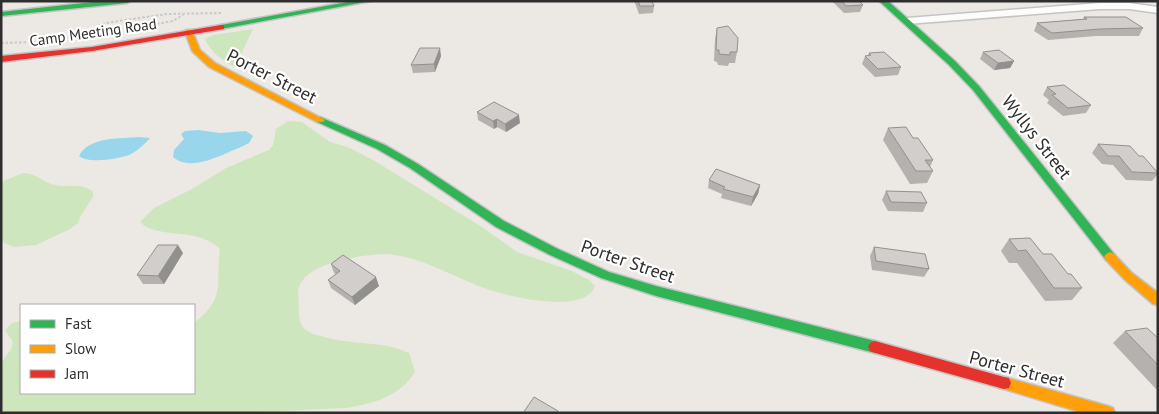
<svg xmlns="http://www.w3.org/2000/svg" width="1159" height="414" font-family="'PT Sans',sans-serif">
	<rect width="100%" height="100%" fill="#ece8e4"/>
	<path fill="#cee6be" d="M253 29 235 67C222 60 211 53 205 39L213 35Z
		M288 121 302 122 330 142 350 148 373 160 482 227 517 252 572 271 589 280 595 286C585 314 516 298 493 291 460 281 430 260 394 255 375 252 334 260 317 269 307 274 297 283 298 295 300 306 296 322 306 330 311 334 318 335 324 337 351 345 385 341 409 353L415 372C400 396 373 404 346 408L232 413H1V363L11 349 13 342 5 330 12 323 21 321V393H194V323C227 297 215 285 220 249 197 226 157 240 140 222L154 208 192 189 226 168 269 150 273 145 276 129Z
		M23 173C37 173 43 183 55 185 68 188 82 182 93 192V197L80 217 78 223 70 229 36 245 13 247 1 241V182Z"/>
	<path fill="#99d6ec" d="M198 130 220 133 246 131 253 136 249 143 243 146C223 154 191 173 173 157L174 150 184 139 181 134 185 131Z
		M139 137 150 138C145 144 138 150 131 154 121 159 88 164 79 156 89 136 121 139 139 137Z"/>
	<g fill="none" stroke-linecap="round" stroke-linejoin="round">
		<g stroke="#c5c4c5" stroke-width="3">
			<path id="street" d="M1100 3H1129L1158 7V13L1129 9H1100L907 24 902 21 907 18Z"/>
		</g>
		<g stroke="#c5c4c5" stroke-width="3">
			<path id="fast" d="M103 1H131L127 3 1 16V12Z
				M353 1H371L221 29 217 27 221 25Z
				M879 1H888L955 61 979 86 1114 254 1116 257 1114 260H1106L973 90 949 65Z
				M320 117 385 145 418 164 504 221 558 249 609 272 656 286 875 341 880 343 882 347 880 351 875 353 656 296 601 278 550 255 496 227 410 168 377 149 317 122 315 120 317 118Z"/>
		</g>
		<g stroke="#c5c4c5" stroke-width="3">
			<path id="slow" d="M186 30H192L200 50 215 63 325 120 323 122H317L209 67 192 51 185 32Z
				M1110 252 1114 254 1132 273 1158 293V305L1153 304 1124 279 1106 260 1104 257 1106 254Z
				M1004 377 1108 406 1113 408 1115 413H1083L1004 389 999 388 997 383 999 378Z"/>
		</g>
		<g stroke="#c5c4c5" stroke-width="3">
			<path id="jam" d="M221 25H224V29L92 51 1 62V56L92 47Z
				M875 341 1004 377 1009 378 1011 383 1009 388 1004 389 875 353 870 351 868 347 870 343Z"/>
		</g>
		<path stroke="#c9c9c8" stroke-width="2" stroke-dasharray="2.5 2" stroke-linecap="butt" d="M157 24 173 21 183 15
			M87 34 113 31
			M65 38 83 35 102 24 112 22 167 14 223 13
			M1 43 37 42"/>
		<use href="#street" fill="#fcfcfb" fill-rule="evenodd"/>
		<use href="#fast" fill="#30b455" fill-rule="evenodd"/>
		<use href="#slow" fill="#ff9f0a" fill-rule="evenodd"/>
		<use href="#jam" fill="#e5322d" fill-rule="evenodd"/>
	</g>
	<path fill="#b4b1af" d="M635 1H652L654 6 653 13 639 14 635 3Z
		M832 1H859L863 5 860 12 844 13Z
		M1084 17 1143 28 1139 36H1096L1048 40 1034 31 1037 23 1083 19Z
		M717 28 737 52 735 63H729L728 66 718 65 717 62 714 61 715 39Z
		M983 52 1014 61 1010 68 994 70 980 59Z
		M869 53 901 67 898 75 875 77 862 64 865 56H868Z
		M441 56 435 72 413 73 411 65Z
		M1047 87 1091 105 1086 113 1063 116 1047 103 1049 100 1043 95Z
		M477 112 520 123 506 132 497 127 494 129 478 120Z
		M888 128 913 138 933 160 930 167 933 171 927 183 910 184 883 140Z
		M1098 144 1139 156 1158 172V174L1152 181 1126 180 1113 165 1102 164 1092 153Z
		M709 180 760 185 758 194 751 206 721 198 722 194 708 188Z
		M886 191 927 203 923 212 888 211 882 200Z
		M1009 239 1043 254 1082 288 1072 300 1045 301 1017 263H1009L1001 251Z
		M874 247 929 269 924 277 872 270 870 256Z
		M183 253 164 284H143L137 275Z
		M331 264 379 286 355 305 331 288 328 280 336 274 334 273Z
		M1125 331 1158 338V388L1156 389 1113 343Z"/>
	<path fill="#92908e" d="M440 48 441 56 435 72 434 64Z
		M1014 61 1010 68 994 70 998 63Z
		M519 115 520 123 506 132 505 124Z
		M497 119V127L494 129 493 121Z
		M760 185 758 194 751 206 753 197Z
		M178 245 183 253 164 284 158 276Z
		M376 277 379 286 355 305 352 297Z"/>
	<path fill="#d1cecb" stroke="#92908e" d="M638 1H652L654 6H640Z
		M842 1H859L863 5 846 6Z
		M1084 17H1126L1143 28 1100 29 1052 33 1037 23 1087 19Z
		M728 26 738 38 737 52H730V55L719 54V50H716L717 28Z
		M420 48H440L434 64 411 65Z
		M999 50 1014 61 998 63 983 52Z
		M884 52 901 67 878 69 865 56 871 55 869 53Z
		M1064 85 1091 105 1068 108 1052 95 1056 94 1047 87Z
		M494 102 519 115 505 124 497 119 493 121 477 112Z
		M906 127 913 138H918L933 160H925L933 171H916L888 128Z
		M1098 144 1130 146 1139 156H1143L1158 173 1132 172 1119 156H1108Z
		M716 169 760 185 753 197 723 189 725 187 709 180Z
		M886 191 921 192 927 203 891 202Z
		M1030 238 1043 254H1052L1068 274H1071L1082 288H1054L1026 250 1018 251 1009 239Z
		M158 245H178L158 276 137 275Z
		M874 247 925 254 929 269 876 261Z
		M343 255 376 277 352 297 328 280 340 271 331 264Z
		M1147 328 1158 338V365L1125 331Z
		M534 397 558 411 557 413H523Z"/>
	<g text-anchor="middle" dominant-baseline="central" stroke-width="4.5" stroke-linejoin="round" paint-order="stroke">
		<g font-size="15" fill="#2e2e2e" stroke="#fff">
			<text transform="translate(93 32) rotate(-8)">Camp Meeting Road</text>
		</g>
		<g font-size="18" fill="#2e2e2e" stroke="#fff">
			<text transform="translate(272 76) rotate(27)">Porter Street</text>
			<text transform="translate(1037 137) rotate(52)">Wyllys Street</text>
			<text transform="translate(628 261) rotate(19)">Porter Street</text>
			<text transform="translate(1017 369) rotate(15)">Porter Street</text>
		</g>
	</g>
	<rect width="1159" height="414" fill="none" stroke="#2e2e2e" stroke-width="5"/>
	<rect x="20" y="304" width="175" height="90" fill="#ffffff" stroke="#ababab"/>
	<rect x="30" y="320" width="25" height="8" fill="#30b455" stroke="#ababab"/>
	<text x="65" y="329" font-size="15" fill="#2e2e2e">Fast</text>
	<rect x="30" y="345" width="25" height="8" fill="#ff9f0a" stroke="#ababab"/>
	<text x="65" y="354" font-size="15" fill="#2e2e2e">Slow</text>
	<rect x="30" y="370" width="25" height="8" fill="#e5322d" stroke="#ababab"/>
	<text x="65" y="379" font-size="15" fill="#2e2e2e">Jam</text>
</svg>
